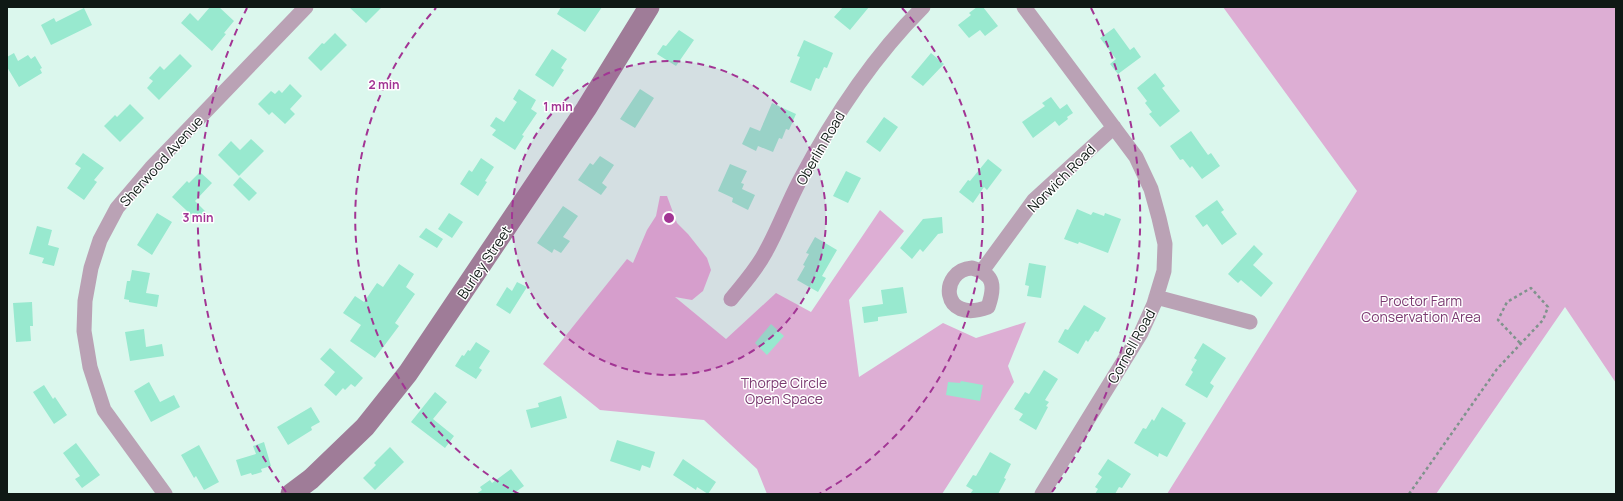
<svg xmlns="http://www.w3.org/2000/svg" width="1623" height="501" font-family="Manrope,sans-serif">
	<rect width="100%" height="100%" fill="#dbf7ed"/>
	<path fill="#ddaed4" d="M1223 7H1616V383L1565 307 1436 494H1167L1357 191Z
		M660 196H667L677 223 688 234 707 258 711 270 703 291 692 300 675 297 726 339 776 293 811 312 880 210 904 231 849 300 859 377 943 323 976 338 1026 322 1008 366 1014 382 942 494H767L757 469 704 420 600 410 543 364 627 259 633 263 647 230 656 216Z"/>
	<path fill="#98e9cf" d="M210 7H219L234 21 224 33 226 34 212 51 181 23 190 13 198 21Z
		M349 7H382L366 23Z
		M561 7H602L585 32 557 14Z
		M843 7H869L850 30 834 17Z
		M977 7H983L998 26 985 36 980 30 969 38 958 25 971 15 969 13Z
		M84 8 92 25 51 45 41 25 54 18 56 22Z
		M1114 28 1130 50 1134 47 1141 57 1118 74 1110 64 1116 59 1100 38Z
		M679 30 694 40 676 66 657 54 663 45 666 46Z
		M335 33 347 45 321 71 308 58 322 43 324 44Z
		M804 40 833 53 827 68 824 67 819 79 816 78 811 91 790 82 800 57 797 56Z
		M552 49 567 59 561 68 564 70 553 87 535 75Z
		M14 53 18 61 28 55 31 59 35 56 42 68 40 69 42 73 19 87 7 67V57Z
		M931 53 944 64 923 86 911 77Z
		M180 54 192 66 159 100 147 88 153 81 149 78 160 66 164 70Z
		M1155 73 1165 86 1162 88 1180 111 1160 127 1149 114 1152 112 1145 103 1147 101 1137 88Z
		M290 84 302 96 290 109 295 114 285 124 272 112 269 115 258 104 271 91 275 94 279 90 282 93Z
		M519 89 536 100 531 109 537 113 522 135 524 136 515 150 492 135 496 130 490 126 496 117 504 122 517 102 513 99Z
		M640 89 654 98 635 128 620 119Z
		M1051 97 1060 109 1067 104 1073 113 1067 117 1068 119 1059 126 1055 121 1033 138 1022 122 1045 106 1042 103Z
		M772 103 796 114 789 130 786 129 782 139 779 138 773 152 758 146 756 151 742 144 750 127 760 131Z
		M130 104 144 118 120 142 104 126 115 115 117 117Z
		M884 117 898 127 880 152 866 142Z
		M1191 131 1208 155 1211 153 1220 166 1202 179 1192 166 1190 168 1183 159 1180 160 1170 146Z
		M251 139 264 151 239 176 218 155 231 141 240 150Z
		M83 153 104 168 94 180 97 182 84 200 67 188 81 168 75 164Z
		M600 156 614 165 602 183 607 187 601 195 578 180 590 163 593 165Z
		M481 158 494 167 485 181 487 182 478 196 460 184 469 170 472 172Z
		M988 159 1002 170 987 190 984 187 973 203 959 192 968 180 970 181Z
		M730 164 747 171 741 183 744 184 742 189 755 195 748 210 732 202 733 198 718 191Z
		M846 171 861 178 848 203 833 196Z
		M200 172 212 183 195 201 207 213 199 222 172 197 187 181 189 183Z
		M240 177 257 193 249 201 233 185Z
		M1217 200 1224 210 1221 212 1237 234 1222 245 1207 224 1203 227 1195 216Z
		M563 206 578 216 563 237 570 241 561 253 554 249 552 253 537 243Z
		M1077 209 1091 215 1093 212 1104 216 1105 213 1121 219 1108 253 1079 242 1078 244 1064 239Z
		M157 213 172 222 152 255 137 245Z
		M449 213 463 222 452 238 438 229Z
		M942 217 943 233 938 234 923 252 920 249 912 259 900 248 923 219Z
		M37 226 52 230 48 245 59 248 54 266 42 263 44 258 29 254Z
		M426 228 443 239 437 248 419 237Z
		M815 237 837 250 822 276 826 278 818 292 797 280 805 266 803 265 809 254 806 253Z
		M1254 245 1263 254 1253 265 1273 283 1261 297 1241 280 1238 283 1228 274Z
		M1029 263 1046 266 1041 298 1027 296 1029 286 1025 285Z
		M399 264 414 274 406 287 415 294 395 323 399 326 375 358 350 341 361 325 343 313 355 296 364 302 377 283 383 287Z
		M132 270 150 273 146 293 159 295 157 307 129 302V300L124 299 127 281H130Z
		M517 282 527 287 510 314 496 305 507 287 512 291Z
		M903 287 907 313 878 317V321L864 323 862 307 883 304 881 290Z
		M32 302 33 326H30L31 341 16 342 13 303Z
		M1084 305 1106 318 1098 332 1095 331 1088 342 1086 340 1078 354 1058 342 1065 329 1068 330Z
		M771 324 784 336 767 355 755 343Z
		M144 329 146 347 162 344 164 356 130 361 125 332Z
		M476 342 490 351 479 368 482 370 476 379 455 366 462 355 464 356 468 350 470 351Z
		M1203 343 1226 358 1210 383 1214 386 1207 398 1185 385 1193 372 1191 370 1197 360 1194 358Z
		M330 348 363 378 355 387 351 384 345 390 343 388 336 396 324 385 335 372 320 359Z
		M1044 370 1058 379 1045 400 1049 402 1046 406 1048 407 1036 430 1019 420 1023 414 1014 409 1025 392 1029 394Z
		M961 381 983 385 980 401 946 395 948 382 960 383Z
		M149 382 160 402 174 395 180 407 151 422 134 391Z
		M44 385 53 399 55 397 67 415 54 424 33 392Z
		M435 392 447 402 433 419 454 436 445 448 411 422Z
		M561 396 567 418 531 428 526 410 539 407 538 403Z
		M311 407 320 422 311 427 312 430 288 445 277 427Z
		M1162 407 1183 420 1182 421 1186 423 1167 457 1159 453 1158 457 1134 443 1143 428 1146 429 1152 419 1154 421Z
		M617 440 655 452 650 468 642 465 640 471 610 461Z
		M264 442 271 466 261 469 262 472 252 475 251 473 241 476 236 460 256 454 253 446Z
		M76 443 100 475 82 488 75 479 80 476 63 453Z
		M199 445 219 482 204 490 196 476 194 478 181 455Z
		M390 447 404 462 375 490 363 478 376 465 374 463Z
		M990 452 1011 464 1004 478 1006 479 998 494H970L973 490 966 486 973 475 976 476Z
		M683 459 716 482 708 494 697 487 696 490 673 475Z
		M1108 459 1131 474 1122 488 1119 487 1115 494H1095L1098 489 1095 487 1102 477 1098 474Z
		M511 469 524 486 513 494H476L482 490 480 487 490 480 492 483Z"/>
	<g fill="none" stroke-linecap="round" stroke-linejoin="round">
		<path stroke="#7f938c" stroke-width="2.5" stroke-dasharray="3 3" stroke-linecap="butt" d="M1409 494 1497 369 1543 320 1548 307 1531 288 1507 302 1498 320 1520 343"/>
		<path stroke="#baa2b5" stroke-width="15" d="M1024 7 1136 157 1151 189 1159 218 1165 244 1164 271 1154 304 1141 333 1042 494
			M972 268C995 274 995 287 988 307 940 325 939 270 972 268Z
			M982 271 1034 200 1114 127
			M1156 297 1250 322
			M731 299C743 284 756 270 765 253 778 230 787 205 799 182 832 119 873 57 923 7
			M165 494 104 410 90 367 84 331 85 301 91 268 100 240 117 208 151 168 306 7"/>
		<path stroke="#9f7c98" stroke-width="21" d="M291 494 311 479 365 427 408 373 586 109 649 7"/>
	</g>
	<circle cx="669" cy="218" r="157" fill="#a23594" fill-opacity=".12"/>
	<g fill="none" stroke="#a23594" stroke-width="2" stroke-dasharray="7 5">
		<circle cx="669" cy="218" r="157"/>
		<path d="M519 494A314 314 0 0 1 436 8M902 8A314 314 0 0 1 819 494"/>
		<path d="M286 492A471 471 0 0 1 247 8M1091 8A471 471 0 0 1 1052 492"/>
	</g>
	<g text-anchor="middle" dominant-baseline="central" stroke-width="3" stroke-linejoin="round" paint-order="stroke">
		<g font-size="14" fill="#0f1915" stroke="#fff">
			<text transform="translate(820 148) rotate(-60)">Oberlin Road</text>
			<text transform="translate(161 161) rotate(-48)">Sherwood Avenue</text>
			<text transform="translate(1061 178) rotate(-45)">Norwich Road</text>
			<text transform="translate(484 262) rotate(-56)">Burley Street</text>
			<text transform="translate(1131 346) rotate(-61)">Cornell Road</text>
		</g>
		<g font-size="14" fill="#7b3a71" stroke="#fff">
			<text x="1421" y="300">Proctor Farm<tspan x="1421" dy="16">Conservation Area</tspan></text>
			<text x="784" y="382">Thorpe Circle<tspan x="784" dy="16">Open Space</tspan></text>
		</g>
	</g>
	<circle cx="669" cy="218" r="6" fill="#a23594" stroke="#fff" stroke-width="2"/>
	<g font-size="12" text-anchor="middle" font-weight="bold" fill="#a23594" stroke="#fff" stroke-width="3" stroke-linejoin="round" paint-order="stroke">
		<text x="384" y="89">2 min</text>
		<text x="558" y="111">1 min</text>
		<text x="198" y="222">3 min</text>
	</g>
	<rect width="1623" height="501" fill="none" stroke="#0f1915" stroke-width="16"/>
</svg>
